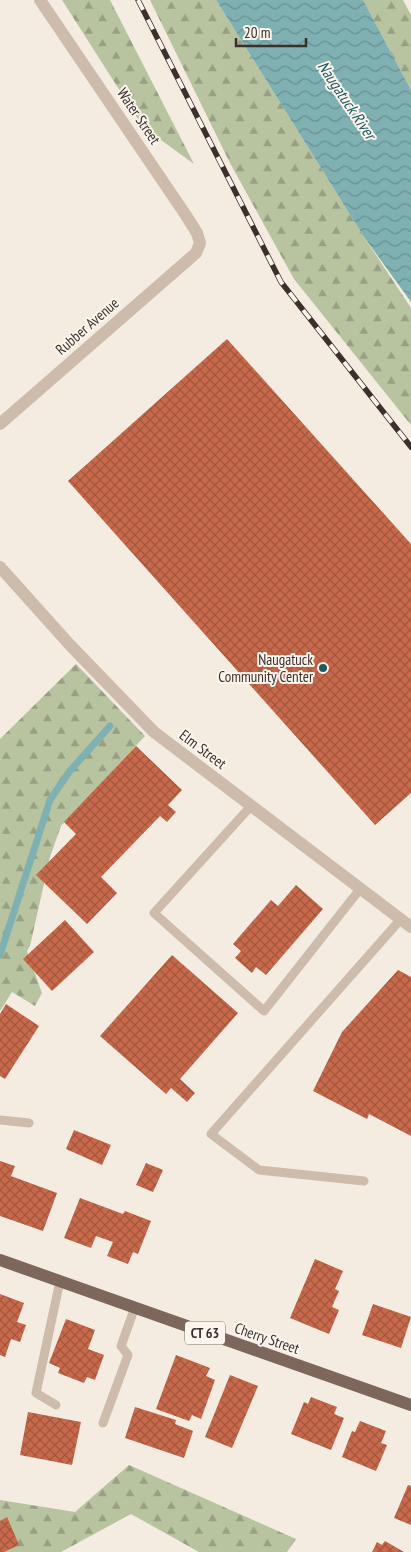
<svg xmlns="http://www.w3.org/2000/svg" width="411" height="1552" font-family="'PT Sans Narrow',sans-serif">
	<defs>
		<pattern id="forest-firs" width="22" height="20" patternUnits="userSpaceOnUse" patternTransform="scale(1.25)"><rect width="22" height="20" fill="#b8c4a0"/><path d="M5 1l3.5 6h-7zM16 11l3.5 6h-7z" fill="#97a083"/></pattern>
		<pattern id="water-waves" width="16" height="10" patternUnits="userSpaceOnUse" patternTransform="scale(1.25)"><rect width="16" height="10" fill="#7fb0b2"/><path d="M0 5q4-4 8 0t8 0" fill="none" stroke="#699091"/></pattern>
		<pattern id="building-cross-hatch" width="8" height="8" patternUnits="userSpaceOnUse" patternTransform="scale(1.25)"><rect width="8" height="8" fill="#c8694b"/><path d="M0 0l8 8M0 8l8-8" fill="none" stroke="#a4573f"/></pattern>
	</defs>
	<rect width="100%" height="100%" fill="#f4ebe1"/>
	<path fill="url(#forest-firs)" d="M62 0H110L194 164 143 127Z
		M150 0H216L364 237 411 308V425L294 279 230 163Z
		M363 0H403L411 15V90Z
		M76 664 145 736 61 826 50 857 30 946 27 951 42 993 35 1006 12 992 0 1011V739Z
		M129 1465 296 1539 287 1552H199L131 1514 61 1552H0V1500L75 1512Z"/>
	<path fill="url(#water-waves)" d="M216 0H363L411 90V302L364 237Z"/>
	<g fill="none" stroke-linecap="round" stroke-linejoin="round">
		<path stroke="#7fb0b2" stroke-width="7" d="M0 955 50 800 69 772 110 726"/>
	</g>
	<path fill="url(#building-cross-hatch)" d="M227 339 411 544V793L375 825 68 481Z
		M136 746 182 790 168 805 176 812 167 822 160 816 101 877 117 893 87 924 36 875 76 834 64 822Z
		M296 885 323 909 266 975 256 967 252 973 235 958 241 951 233 944 271 900 278 906Z
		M65 920 94 952 52 991 23 959Z
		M172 955 238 1013 180 1079 195 1093 187 1102 171 1088 166 1094 100 1036Z
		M398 970 411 977V1136L369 1114 367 1119 313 1091 342 1032Z
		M6 1004 39 1026 5 1079 0 1076V1014Z
		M74 1130 111 1145 102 1165 66 1149Z
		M0 1161 15 1166 11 1176 57 1193 43 1231 0 1216Z
		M146 1163 163 1170 153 1192 136 1185Z
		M80 1198 123 1214 125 1211 151 1221 138 1254 133 1252 128 1264 107 1256 113 1242 96 1236 91 1248 64 1238Z
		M315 1259 343 1271 335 1289 339 1291 332 1307 339 1310 329 1334 290 1318Z
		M0 1294 24 1303 17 1322 26 1325 20 1342 11 1339 5 1357 0 1355Z
		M373 1304 411 1317 401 1348 362 1335Z
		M66 1319 95 1330 88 1349 104 1355 95 1380 87 1377 84 1383 58 1373 60 1368 49 1363Z
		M176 1355 210 1368 206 1376 215 1380 201 1419 192 1415 189 1421 156 1409Z
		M230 1375 258 1386 232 1448 205 1437Z
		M311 1397 337 1407 334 1414 344 1418 331 1450 291 1434 304 1402 308 1404Z
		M135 1407 176 1420 175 1424 193 1431 184 1458 125 1438Z
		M28 1412 81 1422 72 1465 20 1455Z
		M360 1421 386 1431 381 1443 387 1445 376 1471 342 1457 352 1431 355 1432Z
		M408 1485 411 1486V1525L394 1518Z
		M7 1517 19 1545 4 1552H0V1521Z
		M385 1541 404 1552H372L377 1542 382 1545Z"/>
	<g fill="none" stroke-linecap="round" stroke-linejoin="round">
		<path stroke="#cdbbac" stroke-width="9" d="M251 806 154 913 264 1011 360 889
			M0 1120 29 1123
			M364 1181 259 1170 211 1134 401 919
			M56 1405 36 1393 60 1281
			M103 1423 128 1355 121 1346 135 1307"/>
		<path stroke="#cdbbac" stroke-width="12" d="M0 424 196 253 200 243 197 233 185 214 40 0
			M0 567 70 645 154 732 411 927"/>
		<path stroke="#7d675c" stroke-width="12" d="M0 1260 411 1405"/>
		<g stroke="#3b302b" stroke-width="5.5">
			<path id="rail" d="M138 0 281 282 411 447"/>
		</g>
		<use href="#rail" stroke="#fbf5ee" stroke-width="4" stroke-dasharray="11" stroke-linecap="butt"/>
	</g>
	<circle fill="#1f5a5e" stroke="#fbf5ee" stroke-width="2" cx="323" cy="668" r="5"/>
	<g text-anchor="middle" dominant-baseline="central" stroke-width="4" stroke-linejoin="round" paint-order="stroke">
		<rect fill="#fbf5ee" stroke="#756b66" stroke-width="1" x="185" y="1321.5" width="40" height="23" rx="4"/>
		<g font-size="14" font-weight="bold" fill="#3b302b">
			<text x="205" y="1333">CT 63</text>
		</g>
		<g font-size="15" fill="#3b302b" stroke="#fbf5ee">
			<text transform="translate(139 116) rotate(56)">Water Street</text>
			<text transform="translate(87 326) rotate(-41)">Rubber Avenue</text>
			<text transform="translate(203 749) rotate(37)">Elm Street</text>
			<text transform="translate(267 1338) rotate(19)">Cherry Street</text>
		</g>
		<g font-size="15" fill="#3b302b" stroke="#fbf5ee" text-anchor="end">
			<text x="313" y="659">Naugatuck<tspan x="313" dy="17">Community Center</tspan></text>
		</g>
		<g font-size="16" font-style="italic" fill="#1f5a5e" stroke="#fbf5ee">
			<text transform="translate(347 100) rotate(56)">Naugatuck River</text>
		</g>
	</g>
	<path d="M236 38v8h70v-8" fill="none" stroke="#3b302b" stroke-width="2.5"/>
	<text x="244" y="38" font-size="15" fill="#3b302b" stroke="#fbf5ee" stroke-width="4" paint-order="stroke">20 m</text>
</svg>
